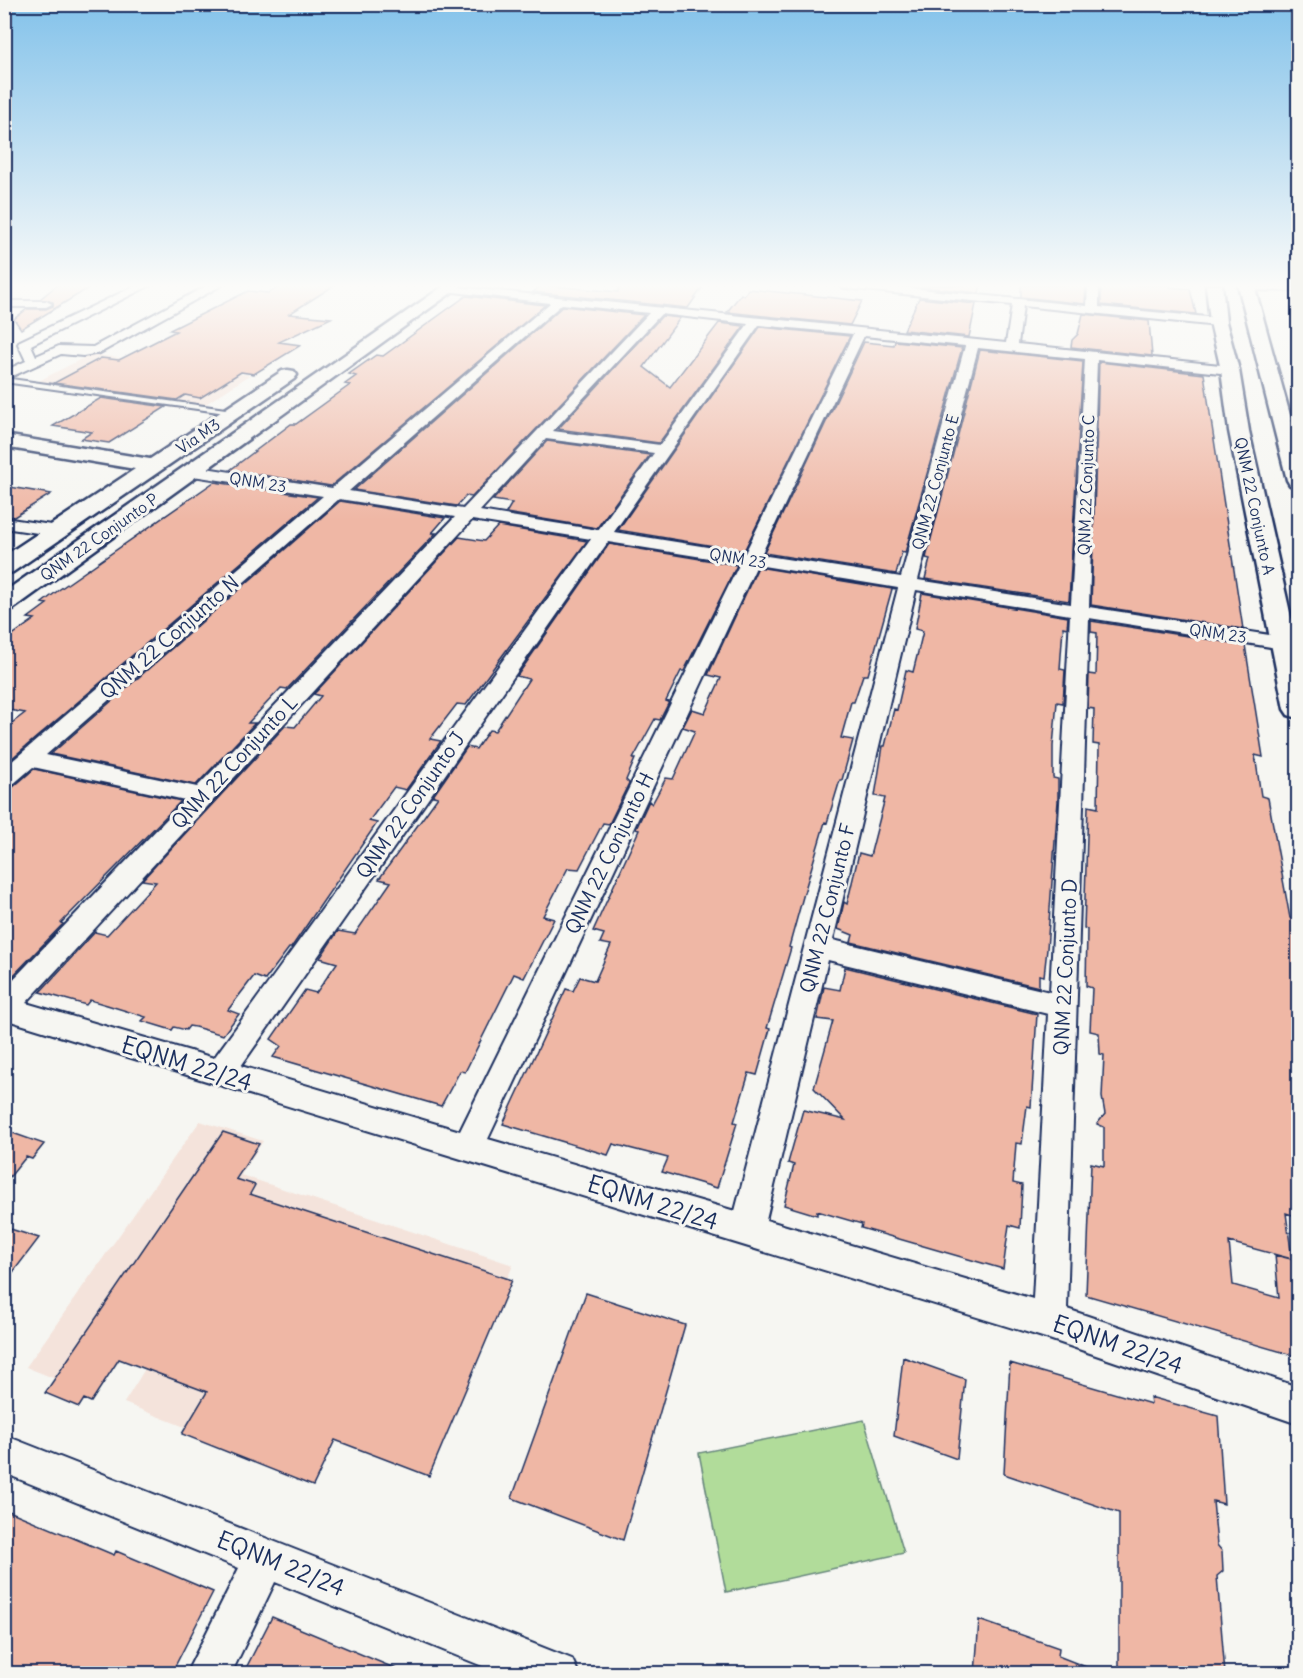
<svg xmlns="http://www.w3.org/2000/svg" width="1303" height="1678" font-family="Delius,sans-serif">
	<rect width="100%" height="100%" fill="#f6f6f2"/>
	<filter id="ink" filterUnits="userSpaceOnUse"><feTurbulence type="fractalNoise" baseFrequency=".0167" numOctaves="2"/><feDisplacementMap in="SourceGraphic" scale="12" xChannelSelector="R" yChannelSelector="G"/><feConvolveMatrix kernelMatrix="1 2 1 2 8 2 1 2 1" color-interpolation-filters="sRGB"/></filter>
	<g filter="url(#ink)">
		<path fill="#f4e3db" d="M91 354 250 375 195 411 27 387Z
			M200 1121 263 1141 241 1175 513 1265 493 1313 333 1435 311 1477 124 1403 148 1364 117 1351 90 1393 26 1367Z"/>
		<path fill="#b1dc9a" stroke="#66867c" stroke-width="1.5" d="M864 1420 904 1553 726 1592 699 1453Z"/>
		<path fill="#efb7a5" stroke="#1b2f5e" stroke-width="1.5" d="M57 285H94L21 329 14 319 27 309H46L53 306V302L40 299Z
			M335 285 289 314 331 318 279 342 301 345 254 374 241 372 200 398 185 395 177 400 54 383 101 358 119 360 176 331 170 330 248 291 268 293 281 286Z
			M542 285 618 292 619 285H704L688 308 533 292Z
			M923 285H981L979 293 923 287Z
			M1021 285H1086L1085 304 1021 297Z
			M1101 285H1170V287L1190 289 1196 314 1101 305Z
			M748 289 826 297 862 301 850 325 727 312 741 294 744 296Z
			M466 296 545 305 331 486 230 470 291 424H296L350 385 345 384 356 376 349 374 376 355 383 356Z
			M919 298 976 304 969 337 904 330Z
			M563 306 644 315 472 497 466 496 457 506 354 490Z
			M1083 314 1149 321 1152 356 1071 347 1072 340 1078 334Z
			M662 316 680 318 644 367 670 387 719 323 744 326 659 443 558 429Z
			M760 327 850 336 744 551 618 530Z
			M895 341 962 348 905 553 902 552 896 574 764 553 864 342 894 345Z
			M980 350 1083 361 1069 601 925 579 930 559 926 558Z
			M1099 362 1204 374 1243 629 1091 605Z
			M101 398 166 407 109 443 81 439 92 432 53 426Z
			M547 441 650 455 597 528 506 513 512 503 493 500Z
			M214 482 318 497 4 765V729L25 713 4 709V641L35 619 28 618 47 604 42 603 60 589Z
			M4 486 51 494 14 517 4 516Z
			M340 501 445 518 432 533H436L287 689 281 688 248 723H255L196 785 51 754Z
			M498 526 587 541 466 705 457 704 430 739 441 741 406 790 394 787 369 821 377 823 291 948H289L265 980 254 976 228 1010 239 1014 223 1035 195 1027 189 1026 186 1030 174 1027 172 1030 142 1021 146 1017 107 1005 90 1000 86 1005 40 992 95 932 107 935 156 882 142 880 285 726 295 727 321 696 314 694 459 537 484 541Z
			M609 544 737 565 684 671H681L666 701 669 702 660 720 655 719 633 759H635L626 780 629 783 609 824 603 823 579 869 568 868 543 916 554 919 524 978 514 974 465 1072 460 1071 441 1106 273 1057 281 1046 271 1039 305 990 316 993 337 963 320 958 338 931 355 934 391 882 379 879 438 797 433 796 467 747 476 749 489 730 495 731 529 679 517 676Z
			M758 567 892 589 868 675H863L854 702H851L841 738 853 740 842 780H840L827 823 825 822 804 893 789 947 791 948 767 1028 770 1029 757 1075 749 1073 734 1122 737 1123 717 1188 662 1172 668 1158 613 1144 608 1155 503 1124 566 989 573 991 580 977 595 981 611 945 600 943 604 934 593 931 639 830 636 829 649 801 652 804 666 778 673 779 695 731 683 727 692 709 705 713 721 678 708 675Z
			M922 593 1068 617 1067 628 1063 627 1060 669 1065 670 1063 703 1057 702 1053 746V778L1058 779V801L1047 949 1044 976 1039 975V987L851 942 853 935 838 929 844 902 847 904 859 853 870 856 885 798 875 796 883 746H885L894 709 897 710 906 670 913 672 918 652 923 631 915 629Z
			M1091 621 1245 645 1263 757 1255 755 1261 796 1268 798 1290 918 1299 920V1217L1286 1213 1292 1259 1229 1242 1233 1285 1279 1298 1275 1255 1299 1261V1357L1086 1295 1091 1163 1104 1166V1127L1097 1124 1105 1114 1102 1097 1104 1055 1100 1054 1099 1033 1090 1031 1092 988 1086 986 1087 929 1084 928 1088 806 1098 808 1099 745 1093 744 1094 709 1088 708 1089 674 1096 675 1097 633 1091 632Z
			M34 769 181 801 61 923 63 924 8 981 4 979V789L13 787Z
			M845 967 1037 1014 1031 1107 1027 1106 1022 1144 1016 1143 1013 1183 1022 1185 1020 1228 1009 1225 1003 1269 861 1228 862 1224 817 1211V1215L784 1205 794 1165 788 1163 803 1110 845 1120 814 1088 833 1021 817 1019 824 987 840 990Z
			M4 1130 44 1144 32 1159 26 1157 4 1184Z
			M223 1132 259 1144 236 1179 255 1185 250 1194 512 1280 429 1476 335 1440 313 1486 182 1434 207 1392 119 1359 91 1402 84 1399 79 1407 45 1393Z
			M4 1227 39 1238 4 1284Z
			M586 1293 685 1325 623 1540 512 1498Z
			M903 1357 965 1379 957 1459 894 1436Z
			M1010 1363 1151 1404 1150 1397 1218 1416 1224 1504 1213 1501 1217 1545 1222 1551 1223 1571 1217 1576 1225 1674H1119V1513L1004 1474Z
			M4 1509 114 1555 116 1551 213 1592 171 1674H4Z
			M272 1617 406 1673V1674H243Z
			M979 1620 1059 1648 1058 1656 1099 1672V1674H975Z"/>
		<g fill="none" stroke-linecap="round" stroke-linejoin="round">
			<g stroke="#1b2f5e" stroke-width="4">
				<path id="lane" d="M1247 287H1298V291L1245 290Z
					M4 378 233 410 236 412 233 414 4 382Z"/>
			</g>
			<g stroke="#1b2f5e" stroke-width="4">
				<path id="street" d="M137 285H151L31 345 36 356 59 346 93 347 208 285H222L100 353 83 356 61 354 4 380V371L26 361 18 344 20 341Z
					M839 285H880L1087 306 1088 285H1099V307L1218 318 1224 322 1218 326 1023 306 1018 344 1230 366 1237 370 1230 374 1097 360 1089 607 1283 637 1290 639 1293 643 1290 647 1283 649 1089 618 1067 1309 1298 1387V1424L1049 1339 4 1019V989L185 800 33 767 12 785 4 787V768L323 496 193 476 185 471 188 468 193 466 332 488 550 303 445 291 443 289 449 286 1006 343 1012 305 844 288ZM562 304 649 313 463 509 349 491ZM661 314 748 324 660 445 553 431ZM759 325 853 334 745 553 614 532ZM864 336 965 346 901 577 761 555ZM978 348 1085 359 1071 604 918 580ZM546 439 654 453 598 530 480 511ZM339 499 455 517 197 787 46 755ZM472 520 591 539 214 1058 26 1003ZM608 542 740 563 460 1131 241 1066ZM757 565 898 588 735 1211 488 1139ZM916 590 1070 615 1050 992 833 940ZM828 960 1048 1014 1033 1299 766 1220Z
					M4 301H46L52 304 46 307H4Z
					M4 518 58 526 66 531 58 536 4 528Z
					M4 1435 572 1659 579 1674H502L275 1582 231 1674H186L239 1568 4 1473Z"/>
			</g>
			<g stroke="#1b2f5e" stroke-width="5">
				<path id="secondary" d="M445 285H462L13 609 4 612V592Z
					M1206 285H1222L1226 322 1239 370 1249 431 1298 648V718L1288 715 1284 709 1229 431 1221 370 1210 322Z
					M1238 285H1254L1298 444V486L1290 485 1287 480Z
					M288 370 294 371 297 375 294 379 13 572 4 574V556L135 469 4 447V435L150 459 282 371Z"/>
			</g>
			<use href="#lane" fill="#f6f6f2" fill-rule="evenodd"/>
			<use href="#street" fill="#f6f6f2" fill-rule="evenodd"/>
			<use href="#secondary" fill="#f6f6f2" fill-rule="evenodd"/>
		</g>
	</g>
	<linearGradient id="sky" x2="0" y2="1"><stop stop-color="#83c2ea"/><stop offset="0.55" stop-color="#fbfbf9"/><stop offset="1" stop-color="#fbfbf9" stop-opacity="0"/></linearGradient>
	<rect width="1303" height="520" fill="url(#sky)"/>
	<g text-anchor="middle" dominant-baseline="central" stroke-width="6" stroke-linejoin="round" paint-order="stroke">
		<g font-size="16" fill="#1b2f5e" stroke="#f6f6f2">
			<text transform="translate(198 436) rotate(-35)">Via M3</text>
			<text transform="translate(258 482) rotate(9)">QNM 23</text>
			<text transform="translate(935 482) rotate(-75)">QNM 22 Conjunto E</text>
			<text transform="translate(1086 485) rotate(-88)">QNM 22 Conjunto C</text>
			<text transform="translate(1255 506) rotate(78)">QNM 22 Conjunto A</text>
			<text transform="translate(99 537) rotate(-35)">QNM 22 Conjunto P</text>
			<text transform="translate(738 558) rotate(9)">QNM 23</text>
			<text transform="translate(1218 633) rotate(8)">QNM 23</text>
		</g>
		<g font-size="20" fill="#1b2f5e" stroke="#f6f6f2">
			<text transform="translate(169 637) rotate(-41)">QNM 22 Conjunto N</text>
			<text transform="translate(234 762) rotate(-47)">QNM 22 Conjunto L</text>
			<text transform="translate(410 805) rotate(-55)">QNM 22 Conjunto J</text>
			<text transform="translate(609 853) rotate(-64)">QNM 22 Conjunto H</text>
			<text transform="translate(827 908) rotate(-76)">QNM 22 Conjunto F</text>
			<text transform="translate(1065 967) rotate(-87)">QNM 22 Conjunto D</text>
		</g>
		<g font-size="24" fill="#1b2f5e" stroke="#f6f6f2">
			<text transform="translate(187 1063) rotate(17)">EQNM 22/24</text>
			<text transform="translate(653 1202) rotate(17)">EQNM 22/24</text>
			<text transform="translate(1118 1344) rotate(19)">EQNM 22/24</text>
			<text transform="translate(281 1563) rotate(22)">EQNM 22/24</text>
		</g>
	</g>
	<rect width="1303" height="1678" fill="none" stroke="#f6f6f2" stroke-width="24"/>
	<rect x="12" y="12" width="1279" height="1654" fill="none" stroke="#1b2f5e" stroke-width="2" filter="url(#ink)"/>
</svg>
